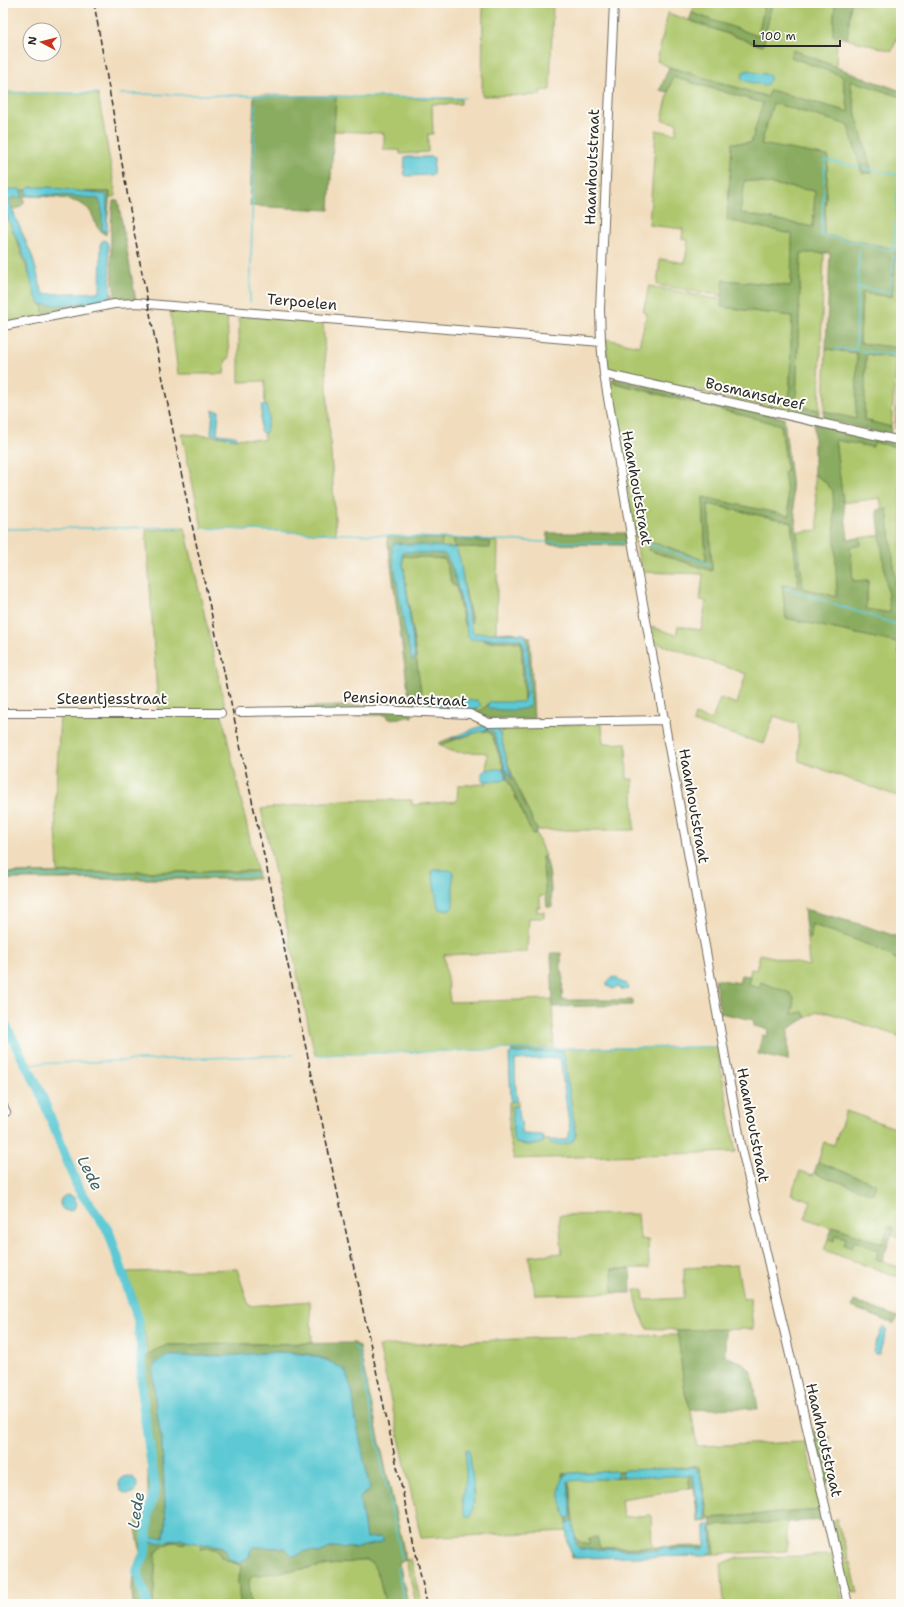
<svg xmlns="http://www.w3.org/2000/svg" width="904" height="1607" font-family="'Shantell Sans',sans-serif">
	<rect width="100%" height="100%" fill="#fdfcf7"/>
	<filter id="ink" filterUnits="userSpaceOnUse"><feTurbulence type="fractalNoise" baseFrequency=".025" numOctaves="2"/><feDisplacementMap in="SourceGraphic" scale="8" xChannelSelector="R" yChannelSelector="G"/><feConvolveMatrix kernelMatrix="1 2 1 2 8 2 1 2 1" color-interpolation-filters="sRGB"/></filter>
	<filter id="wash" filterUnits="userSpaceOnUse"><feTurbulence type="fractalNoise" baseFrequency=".012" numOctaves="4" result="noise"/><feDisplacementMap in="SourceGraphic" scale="16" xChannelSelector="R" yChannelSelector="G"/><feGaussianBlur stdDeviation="0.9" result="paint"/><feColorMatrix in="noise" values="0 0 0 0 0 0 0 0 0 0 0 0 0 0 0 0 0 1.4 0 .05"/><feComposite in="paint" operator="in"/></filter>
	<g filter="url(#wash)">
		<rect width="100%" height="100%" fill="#f1ddbd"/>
		<path fill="#aec76d" stroke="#6c794c" d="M483 3H553L550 90 540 91V95L482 96Z
			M695 3H765L758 36 692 13Z
			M772 3H835L833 35 837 36 836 67 794 50 842 76 849 112 771 90 768 97 669 67 657 61 668 13 762 46Z
			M851 3H892L901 5V36H898L892 51 847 39Z
			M672 77 763 103 751 143H733L727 220 793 234 791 286 724 280 722 296 657 285 660 259 685 263 688 240 682 239 683 229 649 225 656 130 676 134 677 123 662 120Z
			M850 80 901 97V287L897 348 860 343 862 293 892 296 896 250 824 235 828 156 761 145 773 103 849 125 862 173H872L856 115Z
			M3 92 98 94 116 196 110 199V192L3 190Z
			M336 96 461 99V104H432L433 134H428V152L400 154V150H384V133L334 131Z
			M745 180 815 191 813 227 740 213Z
			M3 203 36 293 42 302 46 316 3 324Z
			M801 252 824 253 819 410 796 406Z
			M649 286 722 300 721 307 792 316 789 412 608 370 606 339 639 346 647 313 643 312Z
			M170 310 227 314 229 359H226L224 374H178Z
			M239 316 323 322 336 534 202 528 182 434 264 440 265 381 239 382Z
			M826 349 857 353 856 419 824 411Z
			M866 354 897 358 891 427 864 420Z
			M899 358 901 359V429L895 428Z
			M610 382 781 425 787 471 784 472 790 516 703 498 706 561 651 541 648 550 712 571 708 504 791 522 799 588 782 585 786 618 898 643 901 670V803L900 797 799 761 798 724 774 716 764 744 693 722 695 715 712 720 720 698 737 704 746 674 654 642 652 627 676 635 678 626 701 630 706 601 700 600 703 574 641 572Z
			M835 439 872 447 873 442 901 448V625L887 509 882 510 880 498 843 503Z
			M814 474 824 481 833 491 838 597 803 588 797 532 818 530Z
			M185 528 226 710H158L146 530Z
			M881 535 891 613 866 609 868 580 853 581 850 547 861 545 860 538Z
			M442 539H454V547L490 548V541L498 542 496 633 484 634V641L522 642 524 706 487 705 482 710 478 711 471 707 427 710 415 709 414 700 422 699 402 556 445 559 452 583 456 586 464 624 472 622 457 553 441 551Z
			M222 715 257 871 58 873 55 806 60 716Z
			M602 724 603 744 626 743 627 779H633L634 830H537C521 796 505 763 496 726Z
			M480 731H487L492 735 509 782 532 834 536 833 545 856 542 857 547 895 540 896V907H537V912H544V918H529L527 952 444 955 450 1002 552 999 554 1048 315 1055 261 809 343 800H412V805L457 801 458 785 486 784 487 753C472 751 452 756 440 745Z
			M810 924C842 935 873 944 901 962V1037L826 1012H817L806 1018 803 1012 792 1014 794 1005 761 982 759 988 748 985 751 969 756 970 760 954 809 966 807 939 811 938Z
			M717 1047 736 1152 514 1159 509 1137V1102L518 1101V1106H512L519 1144 537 1145 544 1142 543 1140H549L550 1143 573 1141 565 1058 562 1051 565 1048Z
			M846 1111 901 1130V1238L891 1235 894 1228 889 1226 883 1244 833 1226 832 1228 805 1218 811 1201 791 1194 800 1171 813 1175 814 1173 873 1193 876 1184 818 1162 824 1142 834 1145Z
			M638 1214 640 1239 648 1240 649 1268 612 1269 613 1293 535 1295 529 1256 562 1253 559 1215Z
			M836 1235 846 1238 844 1245 851 1248 854 1241 879 1250 876 1259 901 1268V1278L824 1250 828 1239 833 1240Z
			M737 1265 743 1299 750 1298 753 1329 677 1330 647 1328 639 1311 634 1290H643L644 1300 684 1298V1268Z
			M237 1269 249 1306 310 1301 312 1343 167 1345 148 1355C145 1325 136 1299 127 1272Z
			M678 1335 685 1393 691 1410 697 1446 805 1442 821 1510 708 1518 698 1467 562 1474 568 1531 421 1538 379 1346 537 1338Z
			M688 1474 690 1488 621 1499 623 1517 651 1515 652 1547 600 1548 589 1538V1545C582 1544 579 1541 574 1535L569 1480Z
			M836 1518 849 1559H841L832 1523Z
			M787 1522V1551L715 1554 712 1526Z
			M185 1541 199 1543 201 1549 208 1548 217 1549C221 1559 232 1563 242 1566L238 1580 240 1604H153L156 1552C167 1543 170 1540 184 1544Z
			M832 1555 843 1604H716L724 1603 721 1564 736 1558Z
			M411 1559 421 1604H416L406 1560Z
			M366 1560 372 1563 379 1576 385 1604H251L249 1581 252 1576Z
			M850 1562 858 1592 851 1591 848 1587 843 1564Z"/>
		<path fill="#8aac60" stroke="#5a6c46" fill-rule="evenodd" d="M765 3H772L763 46 689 20 692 13 758 36Z
			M835 3H851L847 39 833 35Z
			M793 50 854 74 901 91V97L850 80 856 115 872 173H862L848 125 773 103 761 144 828 156 824 235 896 249 892 297 862 293 860 343 901 348V359L866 354 864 420 891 427 890 435 823 419 824 411 856 419 857 353 826 349 830 253H801L796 406 819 410 818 418 789 412 792 316 721 307 724 280 791 286 792 234 727 220 732 143H751L763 103 673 77 668 92 660 90 669 67 768 97 770 90 849 112 842 76 790 57ZM745 180 815 191 813 227 740 213Z
			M254 95 336 96 329 210 250 206Z
			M3 190 110 192 106 235C93 228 97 220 89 210 78 196 40 196 24 196V203C19 210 7 214 3 203 2 200 3 194 3 190Z
			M118 200 136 301 117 300C109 284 110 220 113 201Z
			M112 293 115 301 46 316 43 312 42 302C58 303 97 307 110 298V294Z
			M613 378 784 418 803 588 837 597 833 491 824 481 814 474V424L901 444V448L874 442 873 447 835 440 848 539 860 538 861 545 850 547 853 581 868 580 866 609 890 613 877 510 887 509 901 625V670L898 643 786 618 782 585 799 587 791 522 708 504 712 571 648 550 651 541 706 561 703 497 790 516 784 472 787 471 781 425 613 382Z
			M547 533H625L627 545 548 544Z
			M387 536 442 539 441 550 457 553 472 622 464 624 456 586 452 584 445 559 402 556 422 699 414 700 415 709H412V717L389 719 387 715 276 716 275 708 410 704Z
			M454 539 490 541V548L454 547Z
			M512 632 530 637 534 719 494 720 484 717 427 710 428 706 471 707 478 711 482 710 487 705 524 706 521 642 484 641V634Z
			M496 726C505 763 521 796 537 830L536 833 532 834 509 782 492 735 487 731H480L440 745 438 743 471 730Z
			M545 856C551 872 551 890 552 907H547L542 857Z
			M257 871 258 879H3V873Z
			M804 909 863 925 901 938V962C873 944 842 935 811 924V938L807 939Z
			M551 953H561V969L563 973 562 1000H633V1005L553 1007Z
			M741 975 750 976 748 985 759 988 761 982 790 993 794 998 792 1014 803 1012 806 1018 788 1029V1061L758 1054 762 1035 767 1036 768 1029 753 1026 754 1020 720 1013 715 979 739 983Z
			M565 1048 562 1051 517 1053 512 1052V1049Z
			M818 1162 876 1184 873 1194 814 1173Z
			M833 1226 882 1244 889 1226 894 1228 882 1261 876 1259 878 1250 854 1241 852 1248 844 1245 846 1238 836 1235 834 1241 828 1239Z
			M612 1269H630L631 1293H613Z
			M854 1301 898 1317 894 1324 852 1307Z
			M725 1329V1356L743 1363 752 1372 758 1409 737 1408 691 1410 685 1393 677 1330Z
			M355 1343 359 1347 360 1353 406 1560 399 1563 408 1604H385L379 1576 372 1563 366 1560 252 1576 249 1581 251 1604H240L238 1580 242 1566 222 1558 216 1549 208 1548 201 1549 199 1543C207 1544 220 1543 225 1551L249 1557 251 1549 254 1547 285 1548 298 1555C305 1549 310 1550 319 1553L332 1547 354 1548 379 1543 381 1537 366 1538 360 1499 361 1496 366 1494 369 1484 356 1420 352 1391 329 1360 308 1354 279 1352 223 1356H167L155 1398 162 1445 166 1524 164 1537 166 1542 181 1539 185 1541V1544C170 1540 167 1543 156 1552L153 1604H133C131 1586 132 1567 141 1551 138 1542 133 1522 140 1514 142 1512 145 1511 148 1509V1470L139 1400V1361L153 1351 167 1345Z
			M813 1430 831 1437 824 1456 836 1462 833 1475 835 1482 823 1483Z
			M699 1467 709 1521 698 1522 694 1487 690 1488 688 1474 569 1480 574 1535 579 1542 589 1545V1538L597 1537 600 1548 707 1546 705 1526H712L711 1518 821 1510 823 1520 712 1526 715 1554 572 1558 562 1474Z"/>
		<path fill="#5dc9d4" stroke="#447a80" d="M750 70C756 75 764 72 770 76V80L765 86 742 80 743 72Z
			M405 157H432L434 158 433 175 406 176 404 174Z
			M30 187H49L107 195V231H102V209L99 199 93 198 58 195 28 196 26 190Z
			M11 189H19L22 191V197L11 198 9 202 32 256 43 294 100 292 101 242 104 240 107 242 108 245 111 294 108 300 63 305 40 304C32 292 30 273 25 259 18 237 3 219 3 195Z
			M262 405H266L269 416 266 432 263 434 260 431Z
			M213 410 219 411 217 433C223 436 231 434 237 437L236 439 211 434Z
			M394 543 456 548 460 559 469 619 473 633 525 634 528 647 530 706C519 712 504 710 491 709L488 707V703L489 702H523L525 697 526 691 523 644 521 640 519 639H470L468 637C465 623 455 561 444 554L404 552 402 554 415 658 414 660H412L405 631 392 553V546Z
			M477 700 481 705 477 709 472 710 430 709 426 706 432 702Z
			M484 725 498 726 512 780 505 768 493 731 487 730 451 739 453 737Z
			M494 769H503L507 779 501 781H482V773L485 770Z
			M433 870H449L453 872V907L451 909 443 910 438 908 432 873Z
			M616 977 621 982 627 984 628 989 623 990 618 986 613 989 607 986V982L611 978Z
			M562 1051 565 1058 567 1077 576 1133C574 1146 561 1146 550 1143L549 1140H566L570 1131 560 1058 515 1060 516 1094 518 1101 514 1102 511 1101 509 1054 512 1052 517 1053Z
			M512 1106H518L523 1134 542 1135 544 1141C538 1147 523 1145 516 1143L513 1139Z
			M60 1203a8 8 0 1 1 16 0a8 8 0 1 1-16 0Z
			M883 1326 887 1329 879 1354H875L873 1351Z
			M279 1352C308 1354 320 1355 345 1370L352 1391 356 1420 369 1484 370 1490 361 1496 360 1499 366 1538 381 1537 384 1540 379 1543 354 1548 332 1547 319 1553C303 1547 305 1554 293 1556L285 1548 254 1547 251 1549 249 1557 240 1563C224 1559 230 1558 223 1547 210 1543 191 1545 181 1539L158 1543 150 1542 149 1538 164 1537 166 1524 162 1445 155 1398 153 1370 155 1364 167 1356H223Z
			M466 1449 469 1450C471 1463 478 1507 470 1517L465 1515C460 1503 465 1490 466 1477 466 1468 465 1458 466 1449Z
			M685 1468H694L700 1474 706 1512V1519L700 1520 699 1517 693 1476 691 1475 625 1478 622 1476 621 1473 624 1470Z
			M615 1471 618 1472 616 1478 568 1481 571 1515V1517L567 1518 566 1517C561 1506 553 1478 569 1473Z
			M119 1485a9 9 0 1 1 18 0a9 9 0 1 1-18 0Z
			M573 1521 576 1544 581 1549 658 1550 666 1546 670 1549H701L705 1546V1525H712L711 1529 712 1550 708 1554 703 1556 576 1558C567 1552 567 1533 566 1523Z"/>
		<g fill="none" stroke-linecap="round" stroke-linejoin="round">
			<path stroke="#5dc9d4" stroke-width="1.5" d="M3 93H97
				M120 94 465 98
				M825 162V160L858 167
				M863 168 901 175
				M824 183 825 164
				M824 187 821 235 886 249
				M896 221 898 174
				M890 249 899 251
				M893 250 895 223
				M858 287 891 292 894 256
				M250 302 255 104
				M835 349 856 350 859 249
				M856 350 895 355
				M900 355 901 356
				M201 528 544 542 626 543
				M3 529 180 527
				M638 541 710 564
				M786 588 901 626
				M3 876H134
				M140 876 255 875
				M315 1055 509 1049 717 1047
				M26 1064 293 1055
				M354 1347 358 1350 402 1560
				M397 1567 405 1604"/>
			<path stroke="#5dc9d4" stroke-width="10" d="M3 1021 39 1089 78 1188 109 1232 138 1319 140 1341
				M141 1345 142 1396 155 1488 148 1515 146 1551 137 1571 147 1604"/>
		</g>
	</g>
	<g filter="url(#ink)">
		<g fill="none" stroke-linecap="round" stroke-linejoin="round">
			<g stroke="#70695e" stroke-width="10">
				<path id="minor" d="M614 3 600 309 601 342 604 374 638 576 741 1145 848 1604
					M3 326 114 304 137 303 601 342
					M604 374 901 441
					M239 712 378 710 470 714 489 723 665 720
					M3 713H221
					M3 1106 6 1112 3 1113"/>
			</g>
			<use href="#minor" stroke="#fff" stroke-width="8"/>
			<path stroke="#2b2b2b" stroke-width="1.5" stroke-dasharray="6 3" stroke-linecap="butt" d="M94 3 134 232 186 497 427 1604"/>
		</g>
	</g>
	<g text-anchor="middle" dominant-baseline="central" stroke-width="4" stroke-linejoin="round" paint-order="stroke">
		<g font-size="15" fill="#2b2b2b" stroke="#fdfcf7">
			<text transform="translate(592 167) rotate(-88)">Haanhoutstraat</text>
			<text transform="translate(302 302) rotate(5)">Terpoelen</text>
			<text transform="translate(755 394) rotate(13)">Bosmansdreef</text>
			<text transform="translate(637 488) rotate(80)">Haanhoutstraat</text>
			<text x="112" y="699">Steentjesstraat</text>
			<text transform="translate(405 699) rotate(2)">Pensionaatstraat</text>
			<text transform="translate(694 806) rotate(80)">Haanhoutstraat</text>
			<text transform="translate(753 1125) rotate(79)">Haanhoutstraat</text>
			<text transform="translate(824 1440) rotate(77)">Haanhoutstraat</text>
		</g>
		<g font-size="16" font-style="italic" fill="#3c6266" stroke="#fdfcf7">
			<text transform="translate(90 1173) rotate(63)">Lede</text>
			<text transform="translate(136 1510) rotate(-81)">Lede</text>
		</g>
	</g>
	<rect width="904" height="1607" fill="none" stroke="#fdfcf7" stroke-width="16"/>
	<g transform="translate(42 42) rotate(277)"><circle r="19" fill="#fdfcf7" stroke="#a9a8a5"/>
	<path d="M0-3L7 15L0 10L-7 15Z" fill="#c8321e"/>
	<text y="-6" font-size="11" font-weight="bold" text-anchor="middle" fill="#2b2b2b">N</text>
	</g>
	<path d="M754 40v6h86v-6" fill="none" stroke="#2b2b2b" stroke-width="2"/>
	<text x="760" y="40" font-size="12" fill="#2b2b2b" stroke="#fdfcf7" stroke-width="3" paint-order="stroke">100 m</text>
</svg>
